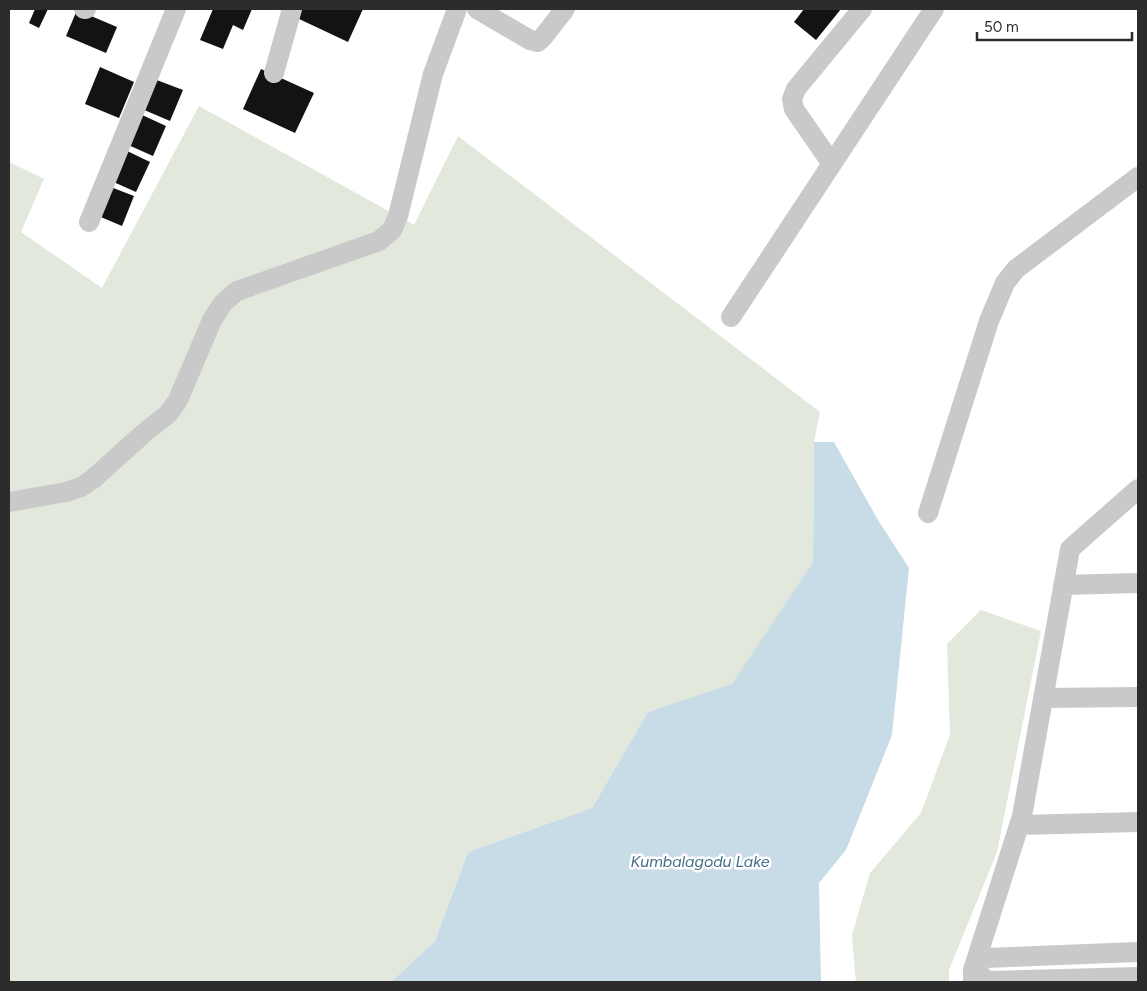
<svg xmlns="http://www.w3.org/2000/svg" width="1147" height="991" font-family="Figtree,sans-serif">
	<rect width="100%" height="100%" fill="#fff"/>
	<path fill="#e2e8db" d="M199 106 414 225 458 136 820 412 814 442 813 562 732 685 648 712 592 808 468 852 435 941 391 982H9V162L44 179 21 232 102 288Z
		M981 610 1041 631 997 852 949 970V982H856L852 935 870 873 921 813 950 735 947 644Z"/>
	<path fill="#c8dce7" d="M814 442H834L878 520 909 568 892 735 846 850 819 883 821 982H391L435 941 468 852 592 808 648 712 732 684 813 562Z"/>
	<path fill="#131313" d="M35 9H48L39 28 29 23Z
		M213 9H252L243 30 233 25 223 49 200 40Z
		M301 9H363L348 42 297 18Z
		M804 9H841L816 40 794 22Z
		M77 10 117 27 106 53 66 36Z
		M100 67 134 82 119 118 85 104Z
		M261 69 314 93 295 133 243 109Z
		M154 79 183 90 170 121 142 109Z
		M140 114 166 126 153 156 126 144Z
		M123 149 150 162 136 192 109 180Z
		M108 186 134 196 122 226 96 215Z"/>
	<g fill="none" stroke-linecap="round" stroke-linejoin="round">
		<path stroke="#c9c9c9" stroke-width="20" d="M84 9H86
			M477 9 530 40 538 42 543 37 565 9
			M274 73 292 9
			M832 164 794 109 792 99 796 89 862 9
			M89 222 176 9
			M731 317 934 9
			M9 502 66 492 81 487 93 479 144 433 168 414 178 400 212 320 223 303 237 291 379 241 392 230 398 216 433 74 457 9
			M928 513 989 321 1005 283 1016 269 1138 177
			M1063 585 1138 583
			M1043 698 1138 697
			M1019 825 1138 822
			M973 970 985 958 1138 952
			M973 970 988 981 1138 977
			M973 982V970L1022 816 1070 549 1138 489"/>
	</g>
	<g text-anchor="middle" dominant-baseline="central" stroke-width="5" stroke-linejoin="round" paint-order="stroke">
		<g font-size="16" font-style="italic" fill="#436d85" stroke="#fff">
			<text x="700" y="861">Kumbalagodu Lake</text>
		</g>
	</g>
	<rect width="1147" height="991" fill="none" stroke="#2c2c2c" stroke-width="20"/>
	<path d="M977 32v8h155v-8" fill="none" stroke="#2c2c2c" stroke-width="2.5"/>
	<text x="984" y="32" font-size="15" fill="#2c2c2c" stroke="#ffffff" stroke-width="4" paint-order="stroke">50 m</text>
</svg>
